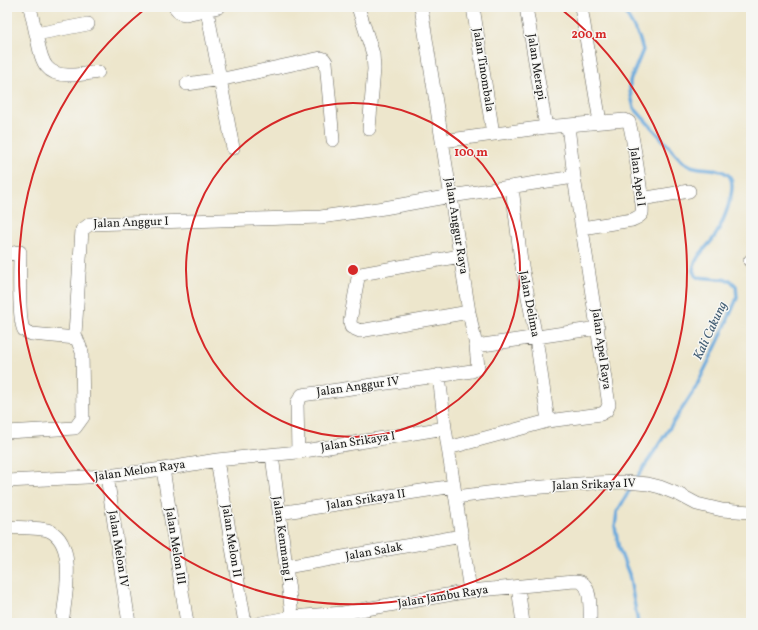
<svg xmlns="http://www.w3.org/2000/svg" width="758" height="630" font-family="Vollkorn,serif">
	<rect width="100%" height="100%" fill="#f6f6f2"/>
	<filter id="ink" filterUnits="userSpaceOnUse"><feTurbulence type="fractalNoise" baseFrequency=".025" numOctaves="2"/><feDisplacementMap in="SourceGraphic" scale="8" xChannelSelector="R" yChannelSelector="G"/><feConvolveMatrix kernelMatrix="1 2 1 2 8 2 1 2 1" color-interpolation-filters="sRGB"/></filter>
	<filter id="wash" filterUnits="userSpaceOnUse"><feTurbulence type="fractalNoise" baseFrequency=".012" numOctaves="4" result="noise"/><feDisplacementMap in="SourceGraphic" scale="16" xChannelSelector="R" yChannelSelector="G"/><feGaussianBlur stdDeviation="0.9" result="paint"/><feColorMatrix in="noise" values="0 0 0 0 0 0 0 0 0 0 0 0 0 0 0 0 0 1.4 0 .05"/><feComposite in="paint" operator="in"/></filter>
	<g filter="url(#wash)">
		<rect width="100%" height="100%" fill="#ede6cc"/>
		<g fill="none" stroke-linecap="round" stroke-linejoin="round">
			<path stroke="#69a9dc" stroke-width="3.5" d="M622 7 639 37 643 50 630 81V91L634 108 683 162C686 163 689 165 691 166 702 170 717 167 727 174 740 182 724 219 718 231 711 246 695 253 693 271L697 277 730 280 736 286 737 298 719 340 695 389 635 481
				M632 486 617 512 615 527 619 549 629 574 638 623"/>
		</g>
	</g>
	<g filter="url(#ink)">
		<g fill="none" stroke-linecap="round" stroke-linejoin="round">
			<g stroke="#65635a" stroke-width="14">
				<path id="minor" d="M30 7 36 34 88 24
					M175 7 180 13 186 14 219 7
					M358 7 373 54 374 69 369 129
					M473 7 493 134
					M526 7 546 127
					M581 7 600 122
					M207 10 233 148
					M36 34C39 45 40 59 47 67 57 80 84 74 98 72
					M187 84 228 78 321 58 324 59 326 62 333 140
					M443 141 546 127 625 120 629 122C632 133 644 204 642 213 640 217 636 218 632 220L582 228
					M512 187 521 261 536 338 548 421
					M641 199 689 191
					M7 254 20 252C20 265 18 322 24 330 26 332 29 333 32 334L76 338
					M460 256 361 274 358 278 350 321 351 327 360 331 469 312
					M750 261H751
					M476 346 598 328
					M439 375 445 428 470 591
					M7 432 75 428 83 417 82 352 75 334 82 230 90 224 321 217 384 208 451 196 574 177
					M448 448 548 421 601 414 606 411 609 405 574 177 568 126
					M298 452 297 403 302 395 472 371 478 368 476 346 469 312 421 7
					M272 455 293 623
					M217 460 245 623
					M163 469 187 623
					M107 476 129 623
					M7 481 107 476 163 469 217 460 298 452 445 428
					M456 497 519 489 592 483 626 482 648 484 660 487 680 495 697 504 722 510 751 512
					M279 513 454 486
					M7 527C17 528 41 527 50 531 76 544 66 593 63 616
					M286 567 462 536
					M518 587 523 623
					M261 623 292 617 343 613 470 591 574 581C576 581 579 581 581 582 592 587 590 613 590 623"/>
			</g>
			<use href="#minor" stroke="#fff" stroke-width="13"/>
		</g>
	</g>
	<g fill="none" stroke="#d62828" stroke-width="2">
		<circle cx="353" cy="270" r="167"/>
		<path d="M561 9A334 334 0 1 1 145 9"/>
	</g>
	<g text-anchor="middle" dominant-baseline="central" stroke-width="3" stroke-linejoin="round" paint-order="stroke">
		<g font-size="12" fill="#1c1c1c" stroke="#f6f6f2">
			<text transform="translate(536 67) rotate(81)">Jalan Merapi</text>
			<text transform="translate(483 70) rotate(81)">Jalan Tinombala</text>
			<text transform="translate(637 177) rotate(83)">Jalan Apel I</text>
			<text transform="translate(131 223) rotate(-2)">Jalan Anggur I</text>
			<text transform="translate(456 226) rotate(81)">Jalan Anggur Raya</text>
			<text transform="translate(529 304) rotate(79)">Jalan Delima</text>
			<text transform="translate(601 349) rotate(82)">Jalan Apel Raya</text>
			<text transform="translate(358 387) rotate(-8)">Jalan Anggur IV</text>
			<text transform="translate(358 442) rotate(-9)">Jalan Srikaya I</text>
			<text transform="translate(140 471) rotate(-8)">Jalan Melon Raya</text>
			<text transform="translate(594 485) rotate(-2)">Jalan Srikaya IV</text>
			<text transform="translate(366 500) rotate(-9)">Jalan Srikaya II</text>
			<text transform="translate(282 539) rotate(82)">Jalan Kenmang I</text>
			<text transform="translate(231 541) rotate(81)">Jalan Melon II</text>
			<text transform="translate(175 546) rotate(81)">Jalan Melon III</text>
			<text transform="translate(118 549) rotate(81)">Jalan Melon IV</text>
			<text transform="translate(374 552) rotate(-10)">Jalan Salak</text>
			<text transform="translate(443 597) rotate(-9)">Jalan Jambu Raya</text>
		</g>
		<g font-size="13" font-style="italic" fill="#3f5b72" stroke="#f6f6f2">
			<text transform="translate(711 331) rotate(-65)">Kali Cakung</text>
		</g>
	</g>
	<circle cx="353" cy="270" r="6" fill="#d62828" stroke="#f6f6f2" stroke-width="2"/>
	<g font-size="12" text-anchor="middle" font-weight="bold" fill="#d62828" stroke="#f6f6f2" stroke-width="3" stroke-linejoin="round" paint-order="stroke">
		<text x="589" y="38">200 m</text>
		<text x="471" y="156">100 m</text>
	</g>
	<rect width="758" height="630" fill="none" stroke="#f6f6f2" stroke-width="24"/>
</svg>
